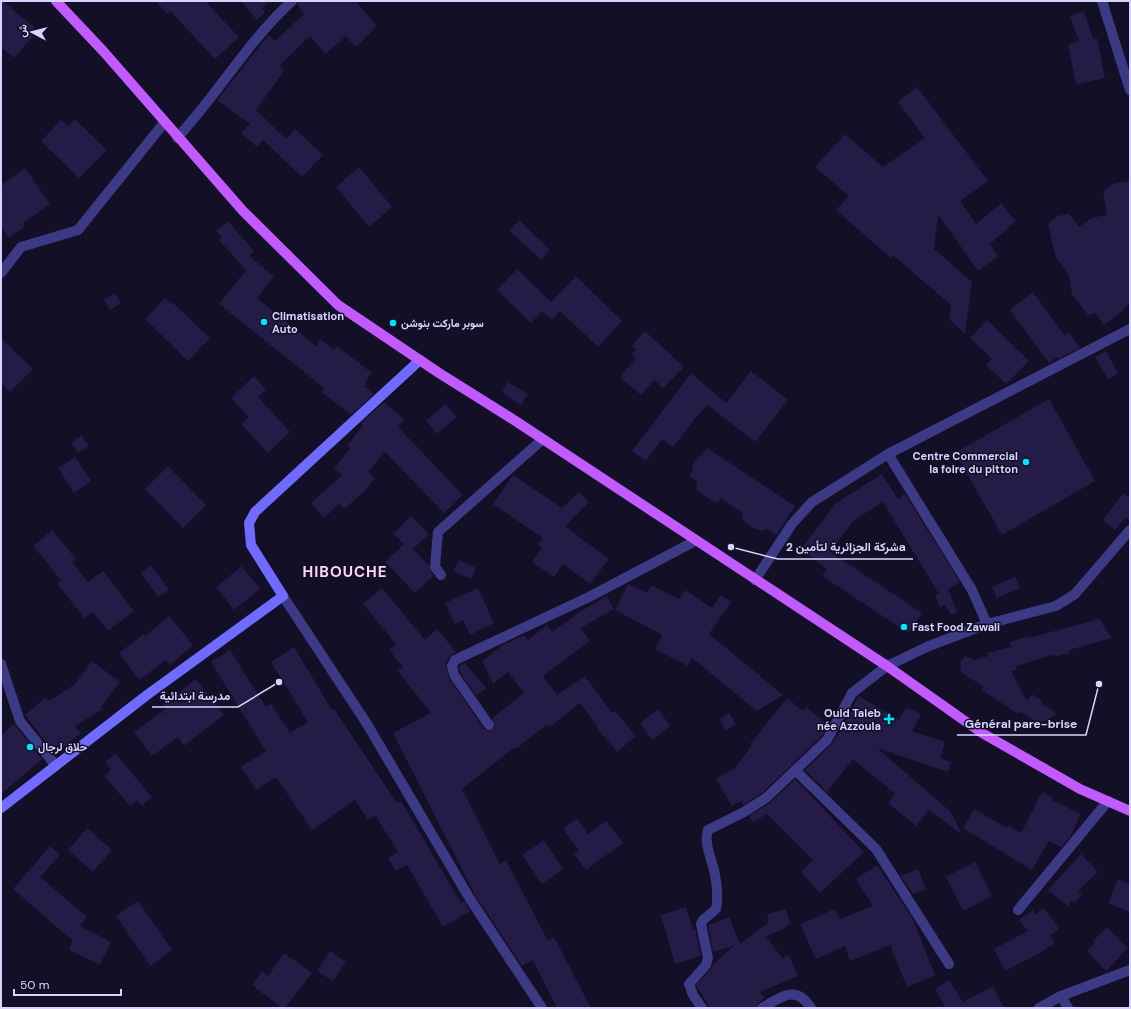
<svg xmlns="http://www.w3.org/2000/svg" width="1131" height="1009" font-family="'DM Sans',Vazirmatn,sans-serif">
	<rect width="100%" height="100%" fill="#130f26"/>
	<path fill="#241b47" d="M1 1H3L38 31 14 58 1 47Z
		M156 1H205L239 37 215 59 170 11 167 14Z
		M241 1H270L262 8 265 12 257 20Z
		M298 1H356L377 26 356 47 346 36 325 54 310 36 279 66 284 71 256 110 286 139 295 129 323 155 302 177 263 140 257 147 241 133 250 124 217 100 263 42 269 35 275 41 304 14 297 4Z
		M1084 11 1093 39 1097 38 1105 78 1076 84 1068 44 1079 41 1070 16Z
		M917 87 988 181 960 201 976 224 1001 203 1016 221 990 244 998 256 978 271 938 214 934 249 972 282 965 334 949 319 951 305 893 255 891 258 836 210 849 196 815 167 845 134 883 167 925 138 898 102Z
		M75 119 107 150 79 178 41 141 61 120 68 126Z
		M359 167 392 207 369 227 336 187Z
		M25 168 50 204 23 223 25 226 9 238 1 227V185Z
		M1130 181V303L1124 308V310L1104 325 1095 313 1088 315 1072 294 1069 275 1056 258 1048 224 1057 216 1069 214 1079 227 1091 218 1107 215 1103 191 1113 184Z
		M519 220 550 250 541 260 510 231Z
		M228 221 254 251 249 256 274 276 257 298 316 346 321 339 334 350 337 346 372 373 365 382 367 384 364 386 374 394 351 415 321 392 324 388 219 304 246 270 219 240 222 237 216 231Z
		M517 269 551 302 576 276 622 321 598 347 560 311 552 320 542 311 531 323 497 290Z
		M1033 292 1065 336 1069 332 1080 348 1058 359 1057 357 1049 363 1010 310Z
		M115 293 121 303 110 310 104 300Z
		M165 298 171 304 173 303 210 338 188 361 145 319Z
		M987 320 1029 361 1006 384 986 365 992 359 970 338Z
		M645 331 684 367 663 388 654 380 641 395 620 377 636 358 631 354 636 349 632 346Z
		M1 338 33 369 10 392 1 383Z
		M1106 351 1118 373 1108 379 1095 357Z
		M751 371 788 400 755 442 708 405 696 417 673 447 662 439 646 461 632 451 691 373 726 403Z
		M254 376 266 390 258 397 290 432 268 453 241 424 249 417 231 398Z
		M508 382 528 394 521 405 502 392Z
		M1049 399 1095 481 1002 535 955 453Z
		M384 402 404 419 398 427 463 495 444 513 385 452 368 472 375 478 365 491 344 509 339 504 324 518 311 503 342 475 334 469 350 448 347 446 363 425 361 423Z
		M445 404 457 417 437 434 426 421Z
		M81 435 89 446 78 453 71 443Z
		M707 448 795 506 776 535 767 529 762 531 751 527 742 519 743 513 721 498 718 503 710 500 697 490V482L689 476 694 468 691 466Z
		M75 457 91 481 74 493 58 468Z
		M168 466 206 505 183 528 145 489Z
		M882 474 898 499 905 494 960 582 948 589 957 612 951 615 945 605 940 607 935 595 939 594 883 502 854 520 830 552 922 613 908 633 822 576 827 569 801 549 836 503Z
		M513 475 562 508 579 492 589 502 565 526 609 559 590 584 563 564 554 577 532 562 542 548 538 545 543 538 493 504Z
		M1123 493 1130 498V521L1125 518 1115 530 1103 520Z
		M411 516 429 534 413 549 429 565 433 576 415 593 385 562 404 544 393 534Z
		M52 530 76 559 72 562 88 582 103 571 134 611 108 631 93 612 84 618 57 583 61 580 33 546Z
		M459 560 476 568 471 579 453 571Z
		M151 565 169 590 158 597 141 573Z
		M242 566 260 589 234 610 216 587Z
		M1015 577 1020 588 997 598 992 587Z
		M628 584 647 593 651 585 679 599 685 590 712 608 721 595 731 602 709 634 783 695 757 711 692 658 688 666 655 649 662 635 615 610Z
		M382 588 425 640 437 629 456 652 449 657 446 663 448 677 484 729 489 731 495 727 492 718 524 693 508 672 493 684 482 661 503 645 524 635 528 640 547 625 552 632 578 613 607 596 614 609 581 628 590 641 543 676 557 695 585 676 612 713 615 711 636 736 617 752 596 727 597 726 580 703 550 727 547 724 516 749 515 747 462 789 500 864 506 860 548 941 554 937 591 1008H557L533 960 522 966 475 895 393 733 431 713 398 671 403 667 389 650 396 644 363 604Z
		M478 588 494 623 470 635 463 620 455 624 445 603Z
		M169 616 193 645 170 665 166 660 139 680 119 653 144 634 145 636Z
		M1099 619 1112 638 1069 650V653L1055 657V654L1016 666 1017 670 1011 671 1027 701 1032 694 1042 701 1041 703 1057 714 1043 722 1037 719 1040 724 1020 711 1018 714 982 690 984 687 961 672 960 662 965 656 974 660 988 656 987 653 1011 647 1010 642 1029 636V638Z
		M294 647 332 710 334 709 397 803 401 801 461 903 464 901 470 911 443 927 407 865 396 871 388 858 398 852 375 815 368 820 355 800 312 830 276 777 256 790 241 767 266 751 211 662 230 650 266 707 271 704 290 733 308 722 271 662Z
		M92 661 120 682 101 707 103 709 75 726 81 733 57 753 54 749 52 750 25 715 46 697 49 701 74 685Z
		M465 663 486 688 476 696 460 672 459 667Z
		M196 679 224 715 184 746 178 737 152 756 134 732 161 712 165 715 162 711 166 709 163 705Z
		M859 696 899 720 906 707 921 714 912 731 945 742 940 758 951 762 948 772 877 748 951 812 962 835 929 810 916 826 888 803 895 794 853 759 827 792 805 770 833 743Z
		M787 698 803 711 806 707 828 725 822 736 762 793 743 805 741 801 732 806 716 779 735 768 752 745 750 744Z
		M658 709 670 726 652 740 640 723Z
		M729 713 736 724 726 731 719 719Z
		M14 724 42 759 1 794V736Z
		M115 753 152 797 142 806 137 800 130 806 104 776 111 770 105 762Z
		M795 779 864 852 820 893 801 872 813 860 767 814 753 822 749 816 770 803Z
		M1042 792 1053 798 1052 800 1081 814 1070 837 1061 847 1049 841 1032 870 963 828 974 809 1007 828 1008 825 1021 833Z
		M577 819 588 834 606 821 623 843 586 870 574 854 579 850 563 829Z
		M87 828 112 850 93 872 68 850Z
		M544 840 563 869 542 884 522 855Z
		M50 846 60 855 40 877 87 917 80 926 111 942 100 965 69 950 73 941 13 889Z
		M1081 854 1098 872 1078 891 1082 894 1074 903 1072 901 1068 906 1048 890Z
		M975 862 992 896 963 911 946 877Z
		M877 865 913 919 935 975 907 987 890 945 850 961 845 946 816 959 800 924 835 909 840 919 873 906 856 879Z
		M918 869 926 889 913 894 901 876Z
		M1118 879 1130 884V912L1108 903Z
		M138 901 172 950 150 966 116 916Z
		M686 907 693 930 695 929 701 956 675 964 661 915Z
		M1044 908 1059 929 1050 936 1055 943 1042 952 1005 971 994 949 1028 931 1019 920 1033 910 1036 914Z
		M786 909 790 923 782 930 766 936 782 958 789 955 798 976 760 992 765 998 758 1003 756 1008H710L696 985 711 969 713 964 734 946 713 952 708 925 729 917 740 944 769 922 767 914Z
		M1107 927 1128 948 1106 971 1087 951 1095 943 1093 941Z
		M330 951 346 962 333 981 317 971Z
		M284 953 312 973 285 1008H282L252 985 262 971 268 976Z
		M949 980 963 1002 993 986 1004 1008H946L935 989Z"/>
	<g fill="none" stroke-linecap="round" stroke-linejoin="round">
		<path stroke="#3d3a85" stroke-width="10" d="M177 138C218 94 248 41 292 1
			M1 273 21 247 78 230 164 123
			M888 454 972 590 987 624
			M441 575 435 567 438 532 543 439
			M755 580 792 524 812 502 888 454 1130 329
			M283 596 367 724 470 899 542 1008
			M1 664 20 721 56 766
			M489 725 454 675 452 666 455 660 589 597 695 541
			M795 770 876 849 949 964
			M1018 910 1108 801
			M1061 996 1068 1008
			M702 1008 693 995 689 984 706 965 708 958 701 924 703 920 716 909C718 899 717 885 715 875 713 861 703 844 708 830L744 812 766 798 827 740 852 693 887 666
			M762 1008C781 997 796 984 811 1008
			M1039 1008 1061 996 1130 970"/>
		<path stroke="#3d3a85" stroke-width="10" d="M1102 1 1130 90
			M887 666 929 646 987 624 1056 606 1075 594 1130 530"/>
		<path stroke="#6f6bff" stroke-width="10" d="M1 808 147 695 283 596 251 545 249 523 255 512 420 360"/>
		<path stroke="#c25bff" stroke-width="10" d="M56 1 104 52 243 211 338 305 439 373 514 420 887 666 982 733 1080 789 1130 811"/>
	</g>
	<g fill="#00e5ff" stroke="#130f26" stroke-width="1.5">
		<circle cx="264" cy="322" r="4"/>
		<circle cx="393" cy="323" r="4"/>
		<circle cx="1026" cy="462" r="4"/>
		<circle cx="904" cy="627" r="4"/>
		<path d="M887 713h4v4h4v4h-4v4h-4v-4h-4v-4h4z"/>
		<circle cx="30" cy="747" r="4"/>
	</g>
	<g text-anchor="middle" dominant-baseline="central" stroke-width="3" stroke-linejoin="round" paint-order="stroke">
		<g font-size="11" font-weight="bold" fill="#d9d4ff" stroke="#130f26" text-anchor="start">
			<text x="272" y="316">Climatisation<tspan x="272" dy="13">Auto</tspan></text>
			<text x="401" y="323">سوبر ماركت بنوشن</text>
			<text x="1018" y="456" text-anchor="end">Centre Commercial<tspan x="1018" dy="13">la foire du pitton</tspan></text>
			<text x="912" y="627">Fast Food Zawali</text>
			<text x="881" y="713" text-anchor="end">Ould Taleb<tspan x="881" dy="13">née Azzoula</tspan></text>
			<text x="38" y="747">حلاق لرجال</text>
		</g>
		<g font-size="15" font-weight="bold" letter-spacing="1" fill="#ffd6f0" stroke="#130f26">
			<text x="345" y="572">HIBOUCHE</text>
		</g>
	</g>
	<path fill="none" stroke="#d9d4ff" stroke-width="1.5" d="M731 547L778 559H913M279 682L238 707H152M1099 684L1086 735H957"/>
	<g fill="#d9d4ff" stroke="#130f26" stroke-width="1.5">
		<circle cx="731" cy="547" r="4"/>
		<circle cx="279" cy="682" r="4"/>
		<circle cx="1099" cy="684" r="4"/>
	</g>
	<g font-size="12" text-anchor="middle" font-weight="bold" fill="#d9d4ff" stroke="#130f26" stroke-width="3" stroke-linejoin="round" paint-order="stroke">
		<text x="846" y="551">شركة الجزائرية لتأمين 2a</text>
		<text x="195" y="700">مدرسة ابتدائية</text>
		<text x="1021" y="728">Général pare-brise</text>
	</g>
	<rect width="1131" height="1009" fill="none" stroke="#d9d4ff" stroke-width="4"/>
	<g transform="translate(32 32) rotate(277)" stroke="#130f26" stroke-width="3" paint-order="stroke">
	<path d="M0-3L7 15L0 10L-7 15Z" fill="#d9d4ff"/>
	<text y="-6" font-size="11" font-weight="bold" text-anchor="middle" fill="#d9d4ff">ش</text>
	</g>
	<path d="M14 989v6h107v-6" fill="none" stroke="#d9d4ff" stroke-width="2"/>
	<text x="20" y="989" font-size="12" fill="#d9d4ff" stroke="#130f26" stroke-width="3" paint-order="stroke">50 m</text>
</svg>
